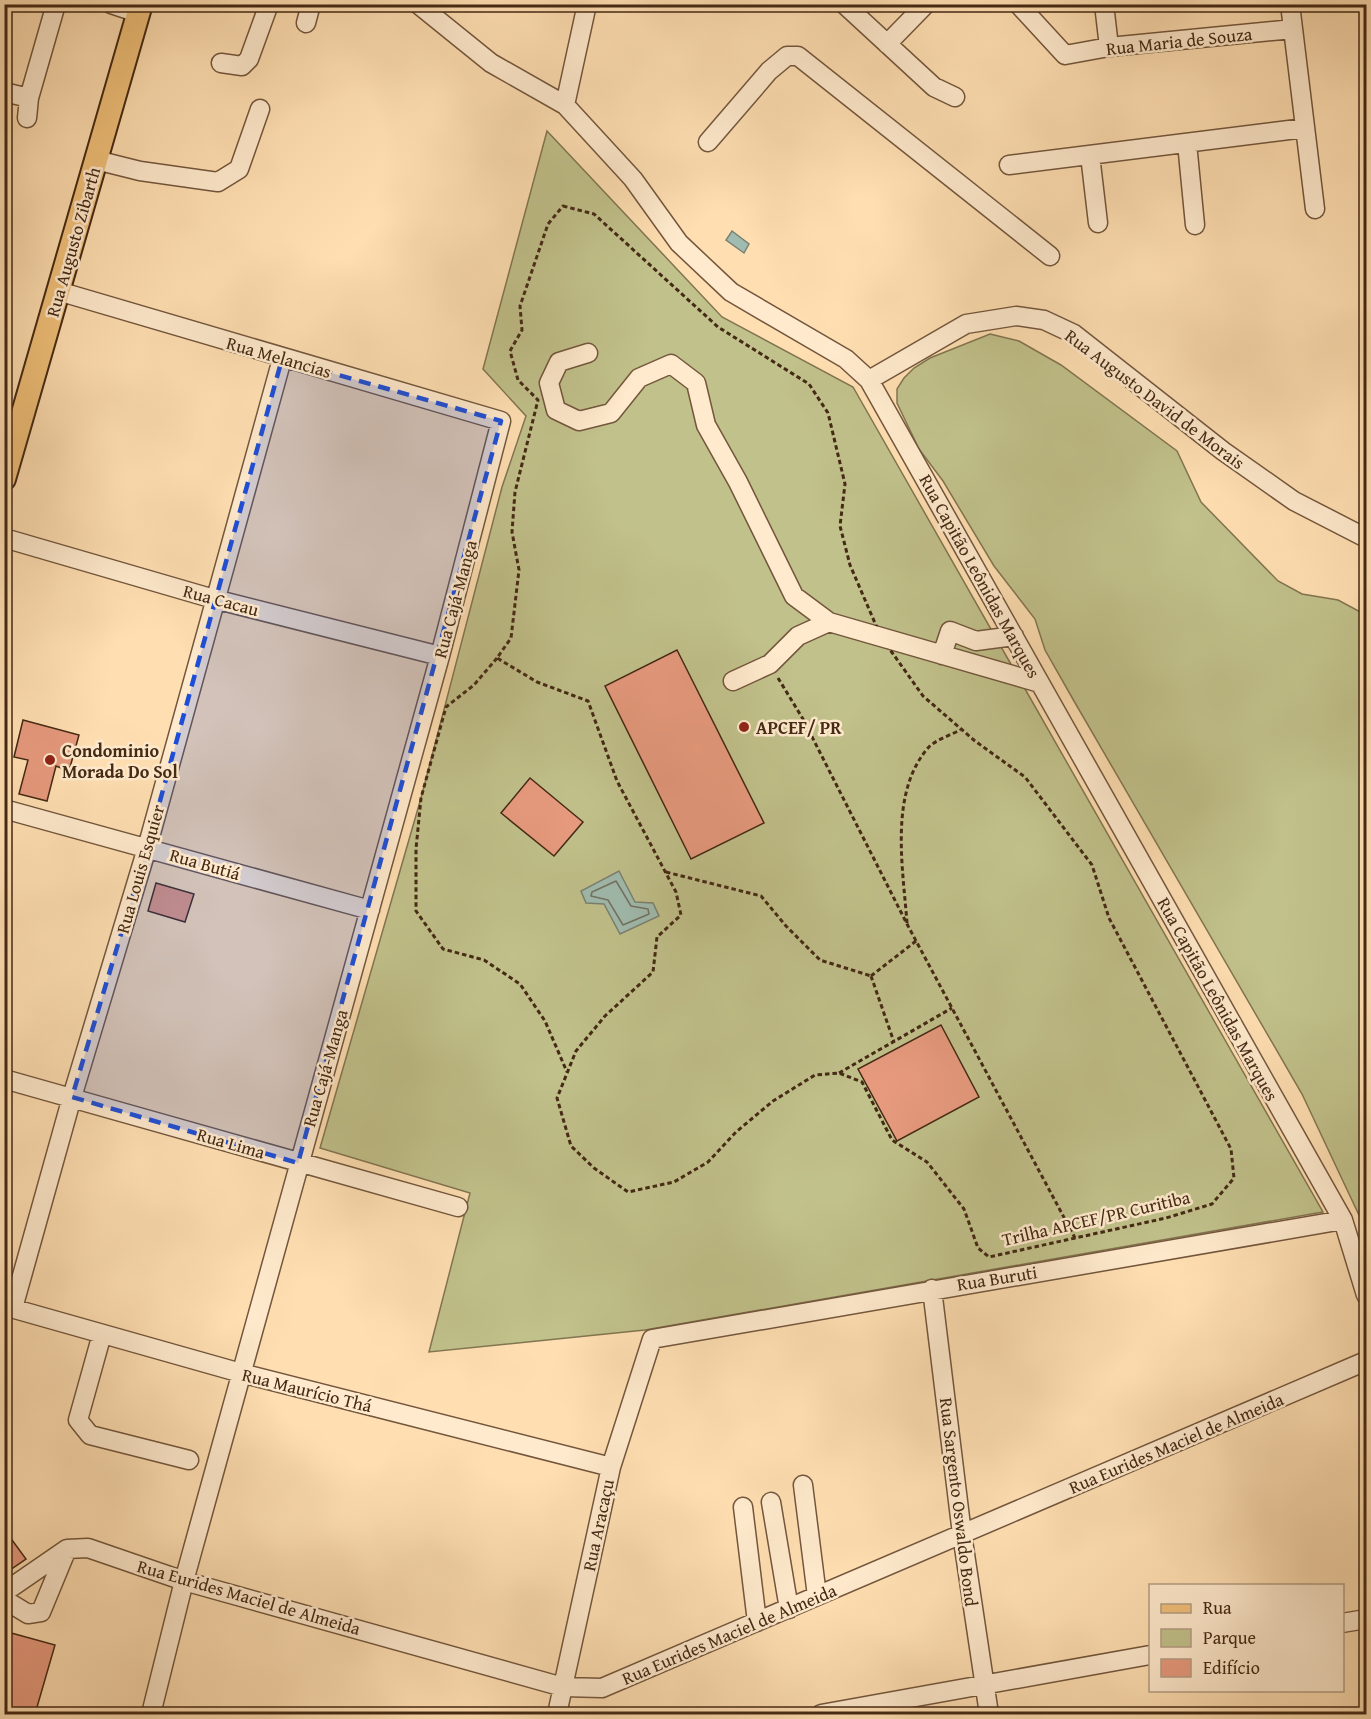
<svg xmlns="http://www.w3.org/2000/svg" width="1371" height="1719" font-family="'Gentium Book Plus',serif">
	<rect width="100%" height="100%" fill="#ffdfb2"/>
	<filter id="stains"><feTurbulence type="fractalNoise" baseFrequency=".00333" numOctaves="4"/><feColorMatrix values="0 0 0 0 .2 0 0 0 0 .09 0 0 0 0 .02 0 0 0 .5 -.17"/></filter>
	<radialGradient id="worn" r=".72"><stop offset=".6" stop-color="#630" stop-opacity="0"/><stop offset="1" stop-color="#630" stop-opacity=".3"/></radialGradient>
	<path fill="#c1c18b" stroke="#827550" stroke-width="1.5" d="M547 131 722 317 853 387 1323 1212 645 1330 429 1352 470 1193 320 1148 421 798 502 487 526 416 483 369Z
		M990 334 1019 341 1061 365 1177 451 1201 502 1278 581 1302 594 1338 600 1366 615V1230L1302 1094 1074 701 1045 650 1035 619 994 566 943 481 919 449 897 403V389L904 378 914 368 930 358Z"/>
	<path fill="#a0bcb0" stroke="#7b8172" stroke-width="1.5" d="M732 231 749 244 744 253 726 240Z
		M619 871 635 902 653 903 659 916 620 934 604 904 586 903 581 891Z"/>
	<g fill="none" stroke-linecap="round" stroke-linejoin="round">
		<path stroke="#727262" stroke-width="1.5" d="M616 881 631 906 648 909 649 914 623 925 608 900 591 896 592 892Z"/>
	</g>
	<path fill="#e79a7e" stroke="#442914" stroke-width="1.5" d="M677 650 764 823 691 859 605 686Z
		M23 720 79 735 69 771 56 766 47 801 19 794 28 760 14 757Z
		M530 778 583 822 554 856 501 813Z
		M156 883 194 894 185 922 148 911Z
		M941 1025 979 1097 897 1141 858 1069Z
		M4 1529 26 1559 4 1574Z
		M4 1631 55 1645 35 1714H4Z"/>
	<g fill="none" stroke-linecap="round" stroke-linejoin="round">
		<g stroke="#73563c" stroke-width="21">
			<path id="minor" d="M111 4 138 13
				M418 4 491 63 565 105 633 179 679 243 731 292 846 359 869 380 1343 1220 1366 1295
				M844 4 934 87 955 97
				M1018 4 1065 55 1109 47 1293 29
				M1104 4 1109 47
				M1290 4 1315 209
				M306 23 311 4
				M887 44 926 4
				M221 63 242 66 249 59 269 4
				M4 92 29 98
				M565 105 587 4
				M27 118 29 98 56 4
				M708 142 769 71 787 56H798L1050 256
				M1187 143 1195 225
				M1090 155 1098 223
				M96 160 140 171 218 182 239 169 260 109
				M1009 165 1305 128
				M58 291 501 421 440 656 184 1581 151 1714
				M588 353 559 362 549 383 556 410 579 421 611 413 639 378 671 364 696 383 706 425 738 482 794 596 829 622
				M869 380 966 324 1016 316 1044 320 1074 334 1223 451 1294 501 1366 538
				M4 538 214 599 440 656
				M942 655 950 631 976 641 1014 636
				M733 681 770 664 798 636 829 622 1040 683
				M4 809 370 910
				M4 1079 458 1207
				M932 1289 962 1534 989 1714
				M4 1306 241 1373 611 1467
				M13 1308 72 1097 147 848 282 359
				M102 1334 78 1420 90 1435 189 1460
				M803 1485 817 1596
				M771 1502 789 1609
				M743 1507 757 1622
				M67 1549 88 1548 184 1581 563 1687 602 1688 1366 1361
				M67 1549 41 1612 28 1614 5 1600 6 1591Z
				M1342 1623 1366 1619
				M557 1714 611 1467 652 1339 1343 1220
				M821 1714 1150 1655"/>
		</g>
		<g stroke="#442914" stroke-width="26">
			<path id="major" d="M4 479 141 4"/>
		</g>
		<path stroke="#442914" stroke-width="3" stroke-dasharray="4.5 3" stroke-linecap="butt" d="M563 206 594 214 718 327 809 384 828 413 845 484 840 526 850 565 881 637 923 696 975 741 1025 777 1092 865 1109 918 1231 1149 1234 1178 1212 1204 1166 1218 989 1257 978 1248 964 1209 927 1162 892 1140 862 1082 839 1073 815 1075 773 1101 736 1132 708 1162 674 1182 628 1192 594 1168 571 1146 557 1098 576 1051 605 1016 653 972 657 937 681 915 676 892 617 781 588 701 537 682 497 658 511 638 519 570 512 532 515 492 538 400 518 380 510 351 522 330 520 306 548 224Z
			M497 658 474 685 446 707 421 798 416 849V911L443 949 484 960 520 984 545 1021 567 1072
			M778 678 803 719 907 924 1075 1238
			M666 872 761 896 786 926 820 960 871 976
			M907 923C903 868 889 793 928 748 935 740 951 735 960 730
			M871 976 894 1042
			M871 976 916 941
			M839 1073 952 1008"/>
		<use href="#minor" stroke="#ffeacd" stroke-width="18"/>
		<use href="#major" stroke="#f0c079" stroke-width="22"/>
	</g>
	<path fill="#1d4ed8" fill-opacity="0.2" stroke="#1d4ed8" stroke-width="4.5" stroke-dasharray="12 8" stroke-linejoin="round" d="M282 359 501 421 298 1163 72 1097 147 848Z"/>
	<g fill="#8f2418" stroke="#ffeacd" stroke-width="2">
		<circle cx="744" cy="727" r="6"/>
		<circle cx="50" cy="760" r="6"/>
	</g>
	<g text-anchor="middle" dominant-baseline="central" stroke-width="5" stroke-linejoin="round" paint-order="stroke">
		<g font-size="18" fill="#442914" stroke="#ffeacd">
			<text transform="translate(1179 41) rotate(-6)">Rua Maria de Souza</text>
			<text transform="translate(73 242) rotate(-74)">Rua Augusto Zibarth</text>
			<text transform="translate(279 357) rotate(16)">Rua Melancias</text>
			<text transform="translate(1155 399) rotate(37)">Rua Augusto David de Morais</text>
			<text transform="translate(980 576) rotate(61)">Rua Capitão Leônidas Marques</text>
			<text transform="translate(455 599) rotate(-75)">Rua Cajá-Manga</text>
			<text transform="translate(221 600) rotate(15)">Rua Cacau</text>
			<text transform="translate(205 864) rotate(16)">Rua Butiá</text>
			<text transform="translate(140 869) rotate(-74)">Rua Louis Esquier</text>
			<text transform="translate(1218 999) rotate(61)">Rua Capitão Leônidas Marques</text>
			<text transform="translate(325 1068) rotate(-74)">Rua Cajá-Manga</text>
			<text transform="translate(231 1143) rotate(16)">Rua Lima</text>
			<text transform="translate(1096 1218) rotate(-13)">Trilha APCEF/PR Curitiba</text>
			<text transform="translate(997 1278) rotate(-9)">Rua Buruti</text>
			<text transform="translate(307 1390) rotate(14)">Rua Maurício Thá</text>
			<text transform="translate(1176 1443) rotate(-23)">Rua Eurides Maciel de Almeida</text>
			<text transform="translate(959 1502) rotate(83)">Rua Sargento Oswaldo Bond</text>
			<text transform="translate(598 1525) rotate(-78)">Rua Aracaçu</text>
			<text transform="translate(249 1597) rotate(16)">Rua Eurides Maciel de Almeida</text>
			<text transform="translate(729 1634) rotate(-23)">Rua Eurides Maciel de Almeida</text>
		</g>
		<g font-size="18" font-weight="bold" fill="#442914" stroke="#ffeacd" text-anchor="start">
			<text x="756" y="727">APCEF/ PR</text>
			<text x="62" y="750">Condominio<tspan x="62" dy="21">Morada Do Sol</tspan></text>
		</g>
	</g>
	<rect width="1371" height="1719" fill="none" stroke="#ffdfb2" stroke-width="24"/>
	<rect x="6" y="6" width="1359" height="1707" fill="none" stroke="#442914" stroke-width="3"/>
	<rect x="12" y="12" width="1347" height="1695" fill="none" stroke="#442914" stroke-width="1.5"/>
	<rect x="1149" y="1584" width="195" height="108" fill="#ffeacd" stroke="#b49d83" stroke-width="1.5"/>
	<rect x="1161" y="1604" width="30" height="9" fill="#f0c079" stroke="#b49d83" stroke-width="1.5"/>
	<text x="1203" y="1614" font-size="18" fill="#442914">Rua</text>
	<rect x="1161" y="1629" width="30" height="18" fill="#c1c18b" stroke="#b49d83" stroke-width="1.5"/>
	<text x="1203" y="1644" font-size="18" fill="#442914">Parque</text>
	<rect x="1161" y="1659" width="30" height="18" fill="#e79a7e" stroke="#b49d83" stroke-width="1.5"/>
	<text x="1203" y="1674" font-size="18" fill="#442914">Edifício</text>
	<rect width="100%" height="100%" filter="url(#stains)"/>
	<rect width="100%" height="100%" fill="url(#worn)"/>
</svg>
